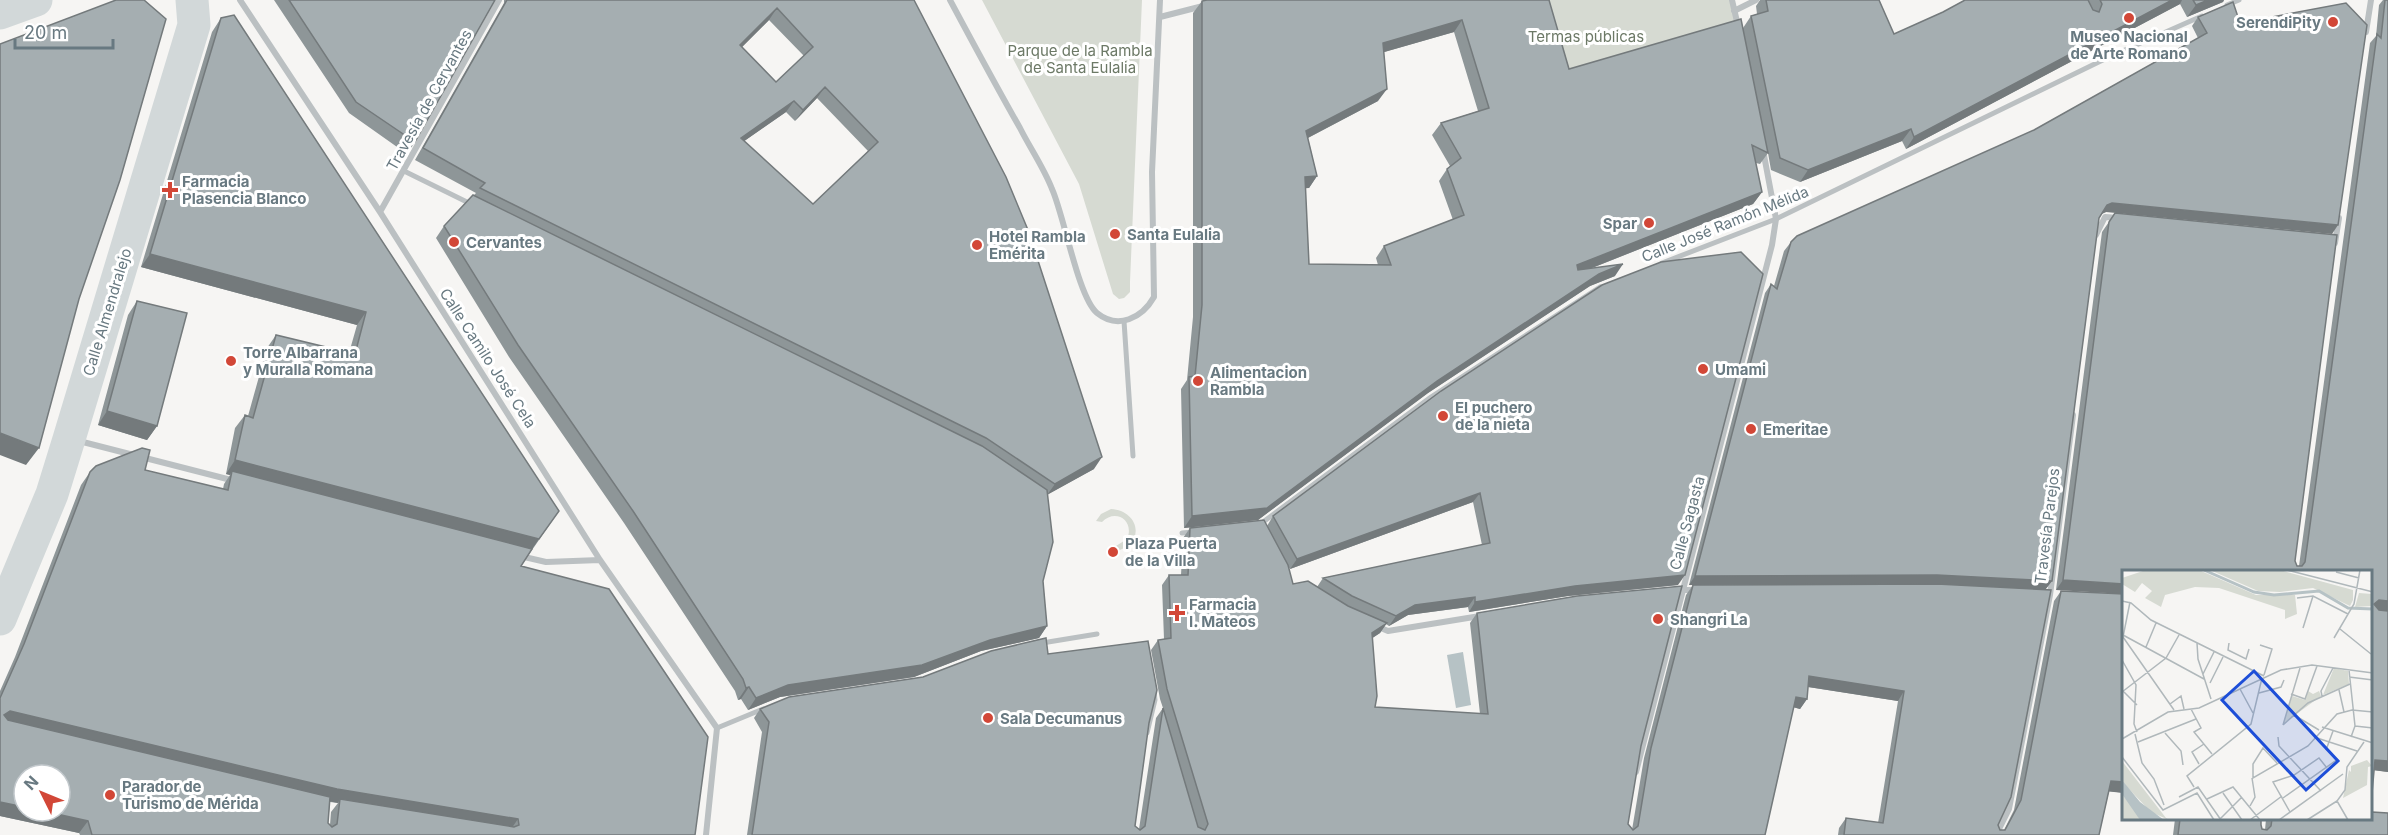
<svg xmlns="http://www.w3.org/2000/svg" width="2388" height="835" font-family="Inter,sans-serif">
	<rect width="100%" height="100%" fill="#f6f5f3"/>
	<path fill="#d6dad2" d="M982 0H1142L1130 282V292L1124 298 1119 299 1113 294 1079 184Z
		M1538 0H1732L1738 29 1560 81Z
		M1111 509C1132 510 1144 530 1129 546L1115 552 1116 546 1127 539C1135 521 1116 508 1102 522L1096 521 1101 514Z"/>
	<path fill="#b6c2c5" d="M1463 652 1471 705 1456 708 1447 655Z"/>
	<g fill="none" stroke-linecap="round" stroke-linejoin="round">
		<path stroke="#bbc0c2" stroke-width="5" d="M2227 5 2239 0
			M404 171 473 205
			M1662 263 1776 219 2109 57 2202 16
			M1124 321 1133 456
			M1259 525 1431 397 1600 287
			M1182 533 1193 532
			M1042 643 1097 634
			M717 728 763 709
			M1147 733 1155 700 1154 692"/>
		<path stroke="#bbc0c2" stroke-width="6" d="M240 0 380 212 600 560 717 728 706 835
			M950 0C973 43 996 86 1020 128 1030 148 1044 168 1052 189 1064 215 1078 297 1097 313 1118 330 1142 318 1154 297L1152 172 1160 0
			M1732 0 1738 26
			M1734 11 1756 0
			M1160 17 1203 6
			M2366 32 2371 0
			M380 212 499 0
			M2096 235 2105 217 2119 218
			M2335 243 2339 218
			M79 441 235 481
			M520 556 546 562 600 560
			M1675 590H1698
			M1376 626 1388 631 1480 616
			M1636 772 1772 245 1776 219 1763 150
			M1996 835 2009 809 2050 595 2073 415"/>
		<path stroke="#d2d8d9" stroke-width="33" d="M0 619 52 494 69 439 194 25 192 0"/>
		<path stroke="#d2d8d9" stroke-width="33" d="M0 13 36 0"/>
	</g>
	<path fill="#8e9698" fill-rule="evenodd" d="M274 0H495L415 142 407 154 349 113Z
		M504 0H914L1094 469 1048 494 1043 581 1047 626 1039 638 981 651 914 677 780 697 748 710 741 699 738 700 735 691 624 523 509 357 436 238 444 226 476 193 415 160 504 3ZM769 20 804 56 776 82 742 47ZM817 98 868 151 813 204 744 141 786 112 795 121Z
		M1549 0 1569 69 1743 28 1751 16 1757 14 1756 6 1760 0H1879L1894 34 1943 12 1965 0H2224L2223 2 2187 17 2180 4 1906 149 1902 141 1800 182 1771 170 1768 153 1760 164 1756 163 1762 192 1753 204 1592 268 1615 276 1590 286 1428 393 1258 520 1184 528 1181 389 1187 380 1193 317V13L1202 1ZM1454 32 1478 111 1441 123 1432 135 1450 166 1447 169 1439 181 1453 220 1384 246 1376 258 1378 265 1309 264 1305 188H1309L1317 176 1308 138 1378 101 1384 52Z
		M2383 0H2388V772L2374 770 2124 571 2056 590 2102 232 2115 213 2297 566H2299L2370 43 2376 36 2379 5Z
		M2233 2 2106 212 2102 214 2099 218 2052 581 2045 590 1930 584 1689 585 1765 293 1771 284 1774 286 1784 251 1791 242 2034 130 2198 38 2192 26 2198 17Z
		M221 18 559 511 521 566 695 835H80L79 833 0 816V691L15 657 81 485 90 472 145 470 223 489 224 484 230 475 226 474 235 428 245 415 248 416 267 348 276 335 349 353 357 325 141 267 212 32ZM330 802 338 803 331 812 330 825 328 823Z
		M137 301 157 426 147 440 98 425 128 315Z
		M1441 391 1678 585 1568 596 1469 612 1468 607 1408 615 1389 626 1386 624 1380 633 1372 638 1375 707 1480 714 1470 623 1477 613 1641 746 1628 824 1632 830 1644 758 1686 595 1693 585 1937 584 1998 825 2000 830H2004L2014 810 2054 601 2061 591 2124 594V793L2109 791 2099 835H1838L1839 828 1846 818 1878 823 1898 701 1808 687 1807 699 1800 709 1793 707 1765 835H747L762 732 754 718 760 709 923 677 1048 654 1149 723 1135 826 1139 829 1156 718 1163 708 1160 699 1151 650 1158 640 1164 639 1162 585 1169 575H1181L1183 538 1190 528 1267 526 1273 516ZM1473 502 1482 545 1323 578 1317 587 1293 584 1288 566 1290 569Z
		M2175 819H2261V825L2262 829 2265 830 2266 819H2372L2388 835H2173Z"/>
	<path fill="#747a7c" d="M2172 0H2182L2180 4 1906 149 1914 137Z
		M2208 0H2224L2223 2 2187 17 2196 5Z
		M777 8 769 20 732 57 740 45Z
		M1462 20 1454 32 1374 55 1383 43Z
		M825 87 817 98 795 121 803 110Z
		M1387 89 1378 101 1298 143 1306 131Z
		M794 101 786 112 733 149 741 138Z
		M1911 129 1902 141 1800 182 1808 170Z
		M1317 176 1309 188 1296 189 1305 177Z
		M1762 192 1753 204 1569 277 1577 265Z
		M2112 203 2338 225 2332 234 2106 212 2101 214 2107 205Z
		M150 254 366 312 357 325 141 267Z
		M1623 264 1615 276 1590 286 1428 393 1258 520 1184 528 1192 516 1437 381 1599 274Z
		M107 411 157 426 147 440 98 425Z
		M0 433 39 448 26 465 0 455Z
		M1102 457 1094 469 1047 495 1055 484Z
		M235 460 539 539 530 552 232 471 230 475 226 474Z
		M1480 493 1473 502 1290 569 1297 559Z
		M1685 575 1678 585 1568 596 1469 612 1475 602 1575 586Z
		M1937 575 2052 581 2045 590 1930 584 1689 585 1695 576Z
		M2063 580 2124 584V594L2056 590Z
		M1475 597 1468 607 1408 615 1389 626 1396 616 1415 605Z
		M2379 600 2388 601V611L2372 610 2374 604Z
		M1387 623 1380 633 1365 643 1372 633Z
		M1047 626 1039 638 981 651 914 677 780 697 748 710 756 698 788 685Z
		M1809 676 1904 691 1898 701 1802 686Z
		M749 687 741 699 738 700 746 688Z
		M1796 697 1807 699 1800 709 1789 706Z
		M10 711 518 819 509 832 340 799 338 803 328 801 0 724 4 715Z
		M2375 760 2388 761V772L2372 770Z
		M2111 781 2124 782V793L2104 791Z
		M0 802 24 807V811H43L88 821 79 833 0 816Z"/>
	<path fill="#a5aeb1" stroke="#747a7c" stroke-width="1.5" fill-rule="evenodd" d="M116 0H144L166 19 120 180 79 299 39 448 0 433V44Z
		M289 0H495L415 142 356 102Z
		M507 0H914L1006 177 1028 230 1102 457 1055 484 986 438 480 188 485 183 423 148ZM777 8 813 47 776 82 740 45ZM825 87 878 142 813 204 741 138 794 101 803 110Z
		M1207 0H1549L1569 69 1741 19 1768 153 1752 145 1762 192 1577 265 1578 270 1623 264 1599 274 1437 381 1267 508 1192 516 1189 377 1195 376 1202 305V1ZM1462 20 1489 108 1441 123 1461 158 1447 169 1464 215 1384 246 1391 265 1309 264 1305 177 1317 176 1306 131 1387 89 1383 43Z
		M1766 0H1879L1894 34 1943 12 1965 0H2088L2093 10 2099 12 2102 4 2100 0H2172L1914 137 1911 129 1808 170 1780 158 1751 16 1768 11Z
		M2193 0H2208L2196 5Z
		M2385 0H2388V601L2379 600 2374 604 2379 610 2388 611V761L2375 760 2372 793V571H2124V584L2063 580 2109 222 2115 213 2337 235 2295 561 2297 566H2302L2305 562 2377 34 2381 38Z
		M2233 2 2240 23 2346 3 2367 25 2338 225 2112 203 2107 205 2099 218 2052 581 1937 575 1695 576 1771 284 1777 289 1791 242 1797 236 2034 130 2207 33 2198 17Z
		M234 15 559 511 539 539 235 460 245 415 253 418 276 335 355 354 366 312 150 254 221 18Z
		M473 195 982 446 1047 490 1053 542 1043 581 1047 626 990 640 922 665 788 685 756 698 749 687 746 688 743 679 633 511 518 345 444 226Z
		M1741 252 1763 274 1685 575 1575 586 1475 602V597L1415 605 1396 616 1352 596 1323 578 1490 543 1480 493 1297 559 1273 516 1441 391 1602 285 1661 262Z
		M137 301 187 313 157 426 107 411Z
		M142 448 150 450 145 470 228 490 232 471 532 549 521 566 609 589 708 737 695 835H92L88 821 43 811H60V775H24V807L0 802V698L24 644 90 472 96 466ZM10 711 337 789 518 819 519 825 514 827 340 799 337 824 332 827 328 823 330 797 8 720 4 715Z
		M1264 520 1288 565 1293 584 1308 581 1348 606 1387 623 1372 633 1377 696 1375 707 1488 714 1477 613 1577 596 1682 586 1641 746 1628 824 1633 830 1638 826 1651 748 1693 585 1937 584 2051 590 2011 797 1998 825 2000 830H2005L2021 800 2061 591 2124 594V782L2111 781 2099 835H1844L1846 818 1883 823 1904 691 1809 676 1807 699 1796 697 1765 835H752L769 722 760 709 789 697 923 677 991 651 1046 638 1048 654 1148 641 1157 690 1149 723 1135 826 1140 830 1145 826 1163 708 1198 827 1205 830 1208 824 1167 689 1158 640 1171 638 1169 575H1188L1190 528Z
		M2372 812 2388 813V835H2178L2180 819H2261V825L2262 829 2267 830 2271 826 2272 819H2372Z"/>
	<g fill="#d24737" stroke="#fff" stroke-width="2">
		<circle cx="2129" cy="18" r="6"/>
		<circle cx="2333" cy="22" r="6"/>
		<path d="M167 181h6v6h6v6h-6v6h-6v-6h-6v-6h6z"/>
		<circle cx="1649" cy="223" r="6"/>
		<circle cx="1115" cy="234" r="6"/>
		<circle cx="454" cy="242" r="6"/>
		<circle cx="977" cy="245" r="6"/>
		<circle cx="231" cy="361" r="6"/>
		<circle cx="1703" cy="369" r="6"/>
		<circle cx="1198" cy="381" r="6"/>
		<circle cx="1443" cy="416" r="6"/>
		<circle cx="1751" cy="429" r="6"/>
		<circle cx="1113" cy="552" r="6"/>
		<path d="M1174 604h6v6h6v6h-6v6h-6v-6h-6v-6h6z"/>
		<circle cx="1658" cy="619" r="6"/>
		<circle cx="988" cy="718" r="6"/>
		<circle cx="110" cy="795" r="6"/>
	</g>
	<g text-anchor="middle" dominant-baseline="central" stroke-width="6" stroke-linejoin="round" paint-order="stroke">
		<g font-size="15" font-weight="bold" fill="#687981" stroke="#fff" text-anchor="start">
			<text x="2321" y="22" text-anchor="end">SerendiPity</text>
			<text x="2129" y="36" text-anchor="middle">Museo Nacional<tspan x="2129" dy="17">de Arte Romano</tspan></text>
			<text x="182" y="181">Farmacia<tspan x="182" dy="17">Plasencia Blanco</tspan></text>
			<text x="1637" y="223" text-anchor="end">Spar</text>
			<text x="1127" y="234">Santa Eulalia</text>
			<text x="989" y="236">Hotel Rambla<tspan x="989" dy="17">Emérita</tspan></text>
			<text x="466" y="242">Cervantes</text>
			<text x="243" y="352">Torre Albarrana<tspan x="243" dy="17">y Muralla Romana</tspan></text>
			<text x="1715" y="369">Umami</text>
			<text x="1210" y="372">Alimentacion<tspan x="1210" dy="17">Rambla</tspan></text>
			<text x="1455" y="407">El puchero<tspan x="1455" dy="17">de la nieta</tspan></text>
			<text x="1763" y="429">Emeritae</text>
			<text x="1125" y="543">Plaza Puerta<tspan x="1125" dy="17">de la Villa</tspan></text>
			<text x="1189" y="604">Farmacia<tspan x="1189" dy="17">I. Mateos</tspan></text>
			<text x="1670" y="619">Shangri La</text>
			<text x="1000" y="718">Sala Decumanus</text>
			<text x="122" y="786">Parador de<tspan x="122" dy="17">Turismo de Mérida</tspan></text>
		</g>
		<g font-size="15" fill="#6c7966" stroke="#fff">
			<text x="1586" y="36">Termas públicas</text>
			<text x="1080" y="50">Parque de la Rambla<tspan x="1080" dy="17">de Santa Eulalia</tspan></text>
		</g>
		<g font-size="15" fill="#687981" stroke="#fff">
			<text transform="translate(429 100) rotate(-61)">Travesía de Cervantes</text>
			<text transform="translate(1725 224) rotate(-22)">Calle José Ramón Mélida</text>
			<text transform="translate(107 312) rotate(-73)">Calle Almendralejo</text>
			<text transform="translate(488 358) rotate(57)">Calle Camilo José Cela</text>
			<text transform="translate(1687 523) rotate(-75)">Calle Sagasta</text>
			<text transform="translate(2047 526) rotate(-83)">Travesía Parejos</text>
		</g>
	</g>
	<g transform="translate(2122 570)">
		<rect width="250" height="250" fill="#f6f5f3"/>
		<path d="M24 0H77L134 25H173L175 44 163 49V40L97 18 73 17 43 25 39 37 23 28 30 21 20 13 13 22 0 14V8ZM88 0H158L231 20V30L228 36 191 18 158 22 136 21ZM237 23 250 24V36L233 37ZM212 98 226 101 227 114 201 125ZM186 121 191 124 197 121 199 126 161 154 170 126 183 130ZM245 190 250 196 246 197 245 215 221 228 227 200 229 202V196ZM0 191 44 248 47 250 29 242 5 217 0 210ZM0 224 12 239 18 250H0Z" fill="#d6dad2"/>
		<path d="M0 210 18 232 42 250H18L0 224Z" fill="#b6c2c5"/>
		<path fill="none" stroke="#b6c2c5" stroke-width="3" d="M82 0 132 22 152 25 197 21 226 38 251 39"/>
		<path fill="none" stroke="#b0b8bb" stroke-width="1.5" d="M165 0 251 22M214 2 237 8M175 28 191 26 226 44M0 31 9 33 29 50 142 106M8 32 1 67 52 140M181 58 191 26M218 59 249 84M1 65 82 109M212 68 232 34 238 0M75 73 76 89 89 129M107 73 106 80 124 89 127 79M138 75 150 79 142 105M24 77 34 53M0 90 14 115 12 154 15 162M227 100 233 156 229 167M81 104 92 82M227 107 251 110M88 113 101 87M118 119 131 143M0 120 15 135M217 120 222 142M0 122 44 88 57 65M137 123 159 117 162 110M169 124 183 129 195 96M200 126 199 121 211 98M48 134 59 126 62 139M69 139 79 158 72 162 90 184M172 145 197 160M161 155 186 133 228 114M161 155 178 98M233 156 251 158M200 157 251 173M43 163 59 181 61 195M13 164 20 193 32 209 42 235M156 167 157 176 199 221M192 167 235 181M0 169 46 142 77 138 159 100 190 95 251 103M16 172 74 149M204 180 211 161M0 187 41 240 75 223 92 250M155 193 141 178 131 194V208L186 176 215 144 230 140 251 142M77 194 70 182 82 174M72 217 65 206 129 154 140 108M101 223 120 250M57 227 76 217 99 250M161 228 216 189M85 229 111 217 138 250M128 236 133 227 130 208M168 242 151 212 172 205 197 188 205 198M98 249 120 227M128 250 160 226M157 250 221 204M185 250 215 231M226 250 215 231 223 220 225 197 242 172"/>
		<path fill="#1d4ed8" fill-opacity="0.15" stroke="#1d4ed8" stroke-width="3" d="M132 101 216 191 184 220 100 130Z"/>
		<rect width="250" height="250" fill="none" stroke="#687981" stroke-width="3"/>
	</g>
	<g transform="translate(42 793) rotate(313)"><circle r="28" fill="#ffffff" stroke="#c3c9cd" stroke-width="1.5"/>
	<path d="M0-4.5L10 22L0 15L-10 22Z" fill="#d24737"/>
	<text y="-9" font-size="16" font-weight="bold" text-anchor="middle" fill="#687981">N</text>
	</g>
	<path d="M15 39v9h98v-9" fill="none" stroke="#687981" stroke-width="3"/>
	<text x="24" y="39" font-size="18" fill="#687981" stroke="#ffffff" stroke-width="4.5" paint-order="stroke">20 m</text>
</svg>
